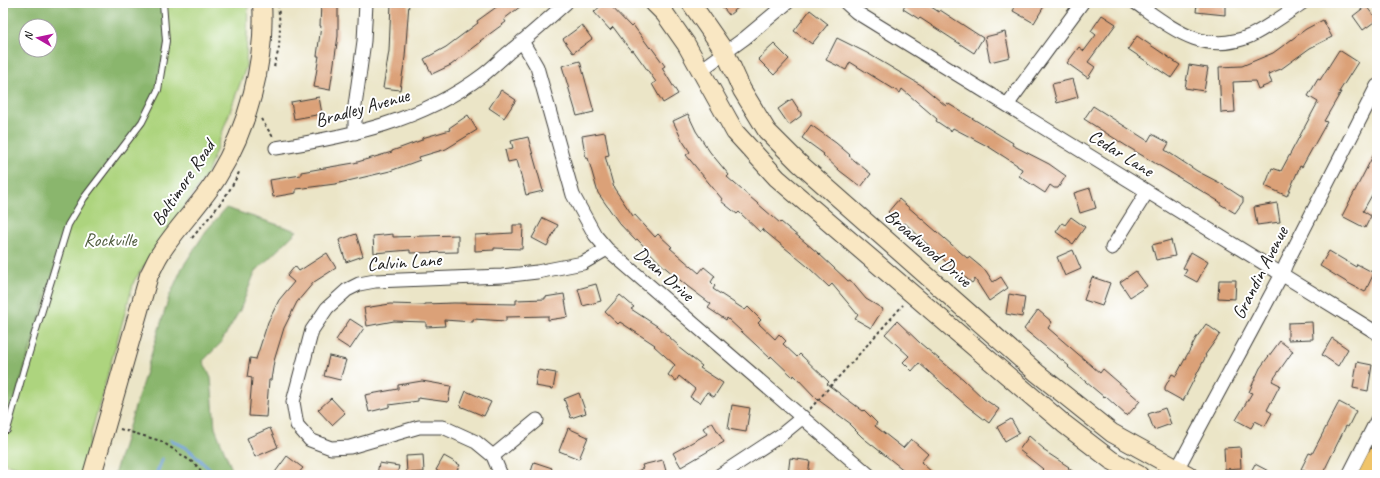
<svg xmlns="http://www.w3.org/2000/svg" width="1380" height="478" font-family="Caveat,sans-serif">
	<rect width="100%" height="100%" fill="#fff"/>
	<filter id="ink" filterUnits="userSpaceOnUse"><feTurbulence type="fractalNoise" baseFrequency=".025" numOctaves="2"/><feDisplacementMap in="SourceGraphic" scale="8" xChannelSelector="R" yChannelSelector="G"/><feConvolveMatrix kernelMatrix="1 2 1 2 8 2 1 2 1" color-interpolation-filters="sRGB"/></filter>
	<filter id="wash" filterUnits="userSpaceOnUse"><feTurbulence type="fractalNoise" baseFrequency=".012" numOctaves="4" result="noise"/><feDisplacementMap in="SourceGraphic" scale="16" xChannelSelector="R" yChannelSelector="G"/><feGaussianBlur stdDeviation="0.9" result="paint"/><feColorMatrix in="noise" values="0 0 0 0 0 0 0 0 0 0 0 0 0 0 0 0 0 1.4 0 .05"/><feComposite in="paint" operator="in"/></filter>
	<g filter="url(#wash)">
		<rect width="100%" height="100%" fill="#ebe5c7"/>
		<path fill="#add47e" stroke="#64784d" d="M163 3H248L246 67 208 172 134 281 92 430 82 475H48L3 463V444L24 369 68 225Z"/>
		<path fill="#8ab66d" stroke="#536944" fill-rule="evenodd" d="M3 3H163L166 41 158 90 142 122 68 225 24 369 3 444ZM26 26H50V50H26Z
			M226 208 297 231 255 272 240 310 220 344 203 361 211 378 215 428 233 472 235 475H114L169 297 182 268 206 231Z"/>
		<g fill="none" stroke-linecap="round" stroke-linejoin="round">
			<path stroke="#6c9dd6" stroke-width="3.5" d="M171 440 188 449 211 470
				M156 475 162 459"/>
		</g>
		<g id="blocks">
			<path fill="#dba178" d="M321 3H338V36L330 90 314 87 319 56H317L321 26H320Z
				M391 3H409L405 57 400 90 383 88 389 51Z
				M502 3H525L504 19 506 22 480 41 481 42 451 65 432 74 424 59 446 47 478 23 477 21Z
				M604 3H608L631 27 633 25 650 48 651 47 665 66 662 68 678 94 663 103 652 84 656 82 633 50 631 51 613 27 610 30 594 12Z
				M719 3H744L729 15Z
				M907 3H925L939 12 940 10 983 38 974 53 920 18 919 19 903 9Z
				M1017 3H1046L1034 23 1013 11Z
				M1197 3H1225V15L1196 12Z
				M1366 6 1377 20 1363 30 1353 16Z
				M810 10 828 24 812 44 794 31Z
				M1102 15 1116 24 1088 62 1095 67 1088 78 1067 63 1079 47 1084 51 1096 35 1091 31Z
				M1323 20 1332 37 1310 48 1281 69 1268 74 1272 83 1258 89 1255 81 1233 82 1235 112 1221 113 1219 67 1242 66 1273 53 1306 29Z
				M582 25 592 39 573 53 563 39Z
				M1005 32 1010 57 990 62 985 37Z
				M1137 36 1180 65 1171 78 1128 49Z
				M837 38 867 53 921 85 946 106 947 103 1013 143 1012 145 1049 164 1066 176 1058 188H1054L1050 185 1045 193 1019 176 1022 169 1017 166V165L989 147 953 128 951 131 936 121 937 119 902 89 900 93 850 62 846 70 826 60Z
				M774 44 789 59 774 75 758 59Z
				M1339 50 1358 62 1339 92H1341L1324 121 1327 122 1302 167 1300 166 1287 196 1265 186 1272 168 1281 171 1318 102 1308 96 1318 79 1320 80Z
				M580 61 594 112 577 116 562 66Z
				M1189 65 1208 68 1204 91 1185 88Z
				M1073 79 1078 97 1057 103 1052 84Z
				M501 90 516 100 504 118 489 108Z
				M319 97 322 114 294 119 291 102Z
				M792 99 801 113V116L789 125 778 109Z
				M1093 106 1148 141 1152 134 1169 143 1165 150 1197 171 1220 183 1243 198V202L1235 213 1220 204V202L1128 147 1084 119Z
				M688 114 696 131 710 152 729 175 727 177 780 223 781 222 818 253 848 281 850 280 866 299 883 309 871 328 855 319 858 315 832 284 829 287 807 266 762 229 760 232 739 212 737 214 721 201 722 199 686 155 690 152 682 140 673 121Z
				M468 115 477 130 446 149 419 157 420 160 390 171 335 184 296 189V193L273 197 270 180 301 175V172L354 163 392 152V151L422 140V138L450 130 449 128Z
				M811 125 836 143 850 155 849 156 871 174 861 187 840 171 823 155 824 154 802 138Z
				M605 132 609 155 605 156 614 188 633 216 635 215 655 237 658 234 672 247 670 248 699 273 704 267 715 276 711 282 715 286 713 289 745 310 748 307 761 320 758 323 775 339 779 334 786 341 783 344 797 357 800 354 829 382 827 384 863 411 864 410 877 423 875 426 903 448 911 439 928 454 921 462 935 475H910L862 437 850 425 851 424 817 399 794 375 793 377 771 356 770 358 727 318 726 320 708 308 711 304 687 286 661 264 637 239 635 240 619 223 598 193 588 158 586 159 582 136Z
				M528 137 543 191 526 195 517 160 508 162 505 150 513 148 511 141Z
				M1377 148V186L1363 211 1371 216 1365 228 1342 216Z
				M1090 188 1096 208 1080 213 1074 193Z
				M899 199 967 258 969 257 986 271 993 282 1001 277 1008 288 989 301 975 279 972 283 946 262 905 223 903 225 888 212Z
				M1277 203 1280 222 1257 225 1254 207Z
				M1071 217 1085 227 1073 244 1056 232 1062 223 1065 225Z
				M543 218 558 225 547 246 532 238Z
				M513 225H523L522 249 494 248V250L475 251V235L513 233Z
				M356 234 363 256 346 262 339 240Z
				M393 234V237L458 235V252L410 253V250L374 253 373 236Z
				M1171 240 1175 256 1156 260 1152 245Z
				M1073 250 1081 269 1065 276 1057 257Z
				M1329 251 1356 267 1357 264 1374 273 1365 292 1348 283 1320 266Z
				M1191 252 1208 262 1197 282 1184 275 1187 270 1183 268Z
				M327 253 336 268 314 282 297 302 284 328 274 361 271 380H269L266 417 249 416 252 378 247 377 250 358 256 359 268 322 279 300 294 282 287 276 295 266 299 271Z
				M1136 271 1147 286 1130 297 1120 282Z
				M1092 277 1110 283 1102 306 1084 300Z
				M1219 280H1236L1235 299 1218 298Z
				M596 284 601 301 583 306 578 289Z
				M564 294 568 317 548 320V316L506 317V321L473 319V322L444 320 445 326 426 327V322L394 321 367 326 364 308 390 304 425 305V304L454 303 516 304V300L545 299V297Z
				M1009 294 1025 297 1022 317 1006 314Z
				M620 295 634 307 631 309 657 326 679 346 678 347 702 366 700 368 723 383 714 397 707 392 700 403 690 397 695 389 679 376 676 381 668 375 675 365 654 346 655 345 620 322 618 324 605 312Z
				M1038 310 1052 322 1048 328 1100 373 1103 369 1140 401 1127 416 1105 396 1104 397 1068 367 1069 366 1024 329Z
				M350 319 364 328 350 349 336 340Z
				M897 321 920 343 963 379 984 399 999 409 989 423 967 406 919 363 912 371 903 362 909 356 885 334Z
				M1312 322 1313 339 1288 340V323Z
				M1206 324 1220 334 1205 355 1206 356 1183 401 1165 391V387L1172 374 1176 376 1196 338Z
				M1332 338 1348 349 1338 366 1322 355Z
				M1280 341 1293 351 1272 381 1280 385 1267 410 1272 413 1265 426 1255 421 1251 428 1236 420 1252 393 1249 392 1260 368Z
				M329 356 346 360 340 380 324 376Z
				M1357 362 1372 365 1368 391 1353 388Z
				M538 370 556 373 553 389 535 386Z
				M422 381 451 386 448 402 418 398V401L389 405V407L369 412 365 395 398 389V385Z
				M466 391 491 402 484 416 460 406Z
				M579 393 586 413 571 418 564 399Z
				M331 398 345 413 332 425 318 410Z
				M1339 402 1356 411 1348 427 1346 426 1322 475H1312L1301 469 1309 453 1312 454Z
				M732 405 750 408 746 432 728 429Z
				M1165 408 1171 424 1154 430 1148 414Z
				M1011 419 1019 433 1005 441 997 427Z
				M712 422 724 442 681 467 673 453 707 434 703 428Z
				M270 428 278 447 255 457 247 438Z
				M568 428 588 437 579 459 559 451Z
				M1029 436 1044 449 1043 450 1069 467 1068 468 1078 475H1049L1042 470 1043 469 1019 450Z
				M1240 447 1241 468 1225 469 1224 448Z
				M423 455 424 472 407 473 406 456Z
				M287 456 303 468 297 475H273Z
				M444 456 460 465 454 475H444L436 470Z
				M790 458 810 461 808 475H788Z
				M663 460 667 475H631L643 468 642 465Z
				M534 462 552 468 549 475H530Z
				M379 463 399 466 397 475H377Z
				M1255 464 1276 475H1249Z"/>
		</g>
	</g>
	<g filter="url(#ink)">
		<use href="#blocks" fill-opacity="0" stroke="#3b3a36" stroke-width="1"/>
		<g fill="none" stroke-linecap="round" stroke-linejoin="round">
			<g stroke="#3b3a36" stroke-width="8">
				<path id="lane" d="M7 430 24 369 68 225 84 198 142 122 158 90 166 41 163 3"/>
			</g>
			<g stroke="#3b3a36" stroke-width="15">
				<path id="street" d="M846 3 856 12 1377 333
					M1136 3C1172 28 1204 56 1250 36 1267 28 1287 13 1302 3
					M522 41 537 67 573 195 595 235 607 249 869 475
					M701 70 745 38 787 3
					M1007 105 1082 3
					M355 133V106L364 41 366 3
					M276 148C351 136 422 121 483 75 492 68 500 60 508 53 528 37 547 20 566 3
					M1112 248 1147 192
					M493 456 537 420
					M501 475 493 456 476 442 443 427H419L350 447 331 448 310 440 297 425 293 402 312 330 327 308 347 290 359 284 375 281 502 276 537 272 583 263 607 249
					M720 475 781 435 803 417
					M1174 475 1282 274 1286 264 1377 86
					M1349 475 1377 420"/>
			</g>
			<g stroke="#3b3a36" stroke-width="20">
				<path id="secondary" d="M654 3 665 14 686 44 735 132 777 178 1064 424 1111 460 1139 475
					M691 3 725 52 742 90 767 131 799 163 1037 373 1112 433 1188 475
					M92 475 149 275C153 268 156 260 160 254 177 227 200 205 217 178 248 128 266 62 262 3"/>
			</g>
			<g stroke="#3b3a36" stroke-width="22">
				<path id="primary" d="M1368 475 1377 457"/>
			</g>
			<path stroke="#3b3a36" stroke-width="2" stroke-dasharray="3 3" stroke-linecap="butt" d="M274 67 279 48 280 27 278 3
				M261 119 273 137
				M192 238C210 216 229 196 240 170
				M810 409 903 305
				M120 429 161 441 195 464 205 475"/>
			<use href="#lane" stroke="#fff" stroke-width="6"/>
			<use href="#street" stroke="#fff" stroke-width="13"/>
			<use href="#secondary" stroke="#f9e7c3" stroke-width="18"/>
			<use href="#primary" stroke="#f0c469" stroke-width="20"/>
		</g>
	</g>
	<g text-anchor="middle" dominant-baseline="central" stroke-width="4" stroke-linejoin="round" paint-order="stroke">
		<g font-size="19" fill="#1c1c1c" stroke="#fff">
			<text transform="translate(362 108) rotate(-16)">Bradley Avenue</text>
			<text transform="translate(1121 153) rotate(32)">Cedar Lane</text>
			<text transform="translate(183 183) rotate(-56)">Baltimore Road</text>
			<text transform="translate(928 248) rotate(41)">Broadwood Drive</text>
			<text transform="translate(404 262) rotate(-4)">Calvin Lane</text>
			<text transform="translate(1260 273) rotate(-63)">Grandin Avenue</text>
			<text transform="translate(664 274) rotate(41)">Dean Drive</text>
		</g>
		<g font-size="19" fill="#4f5c3e" stroke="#fff">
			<text x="110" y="240">Rockville</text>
		</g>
	</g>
	<rect width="1380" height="478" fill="none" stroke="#fff" stroke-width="16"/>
	<g transform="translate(38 38) rotate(279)"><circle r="19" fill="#ffffff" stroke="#a4a4a4"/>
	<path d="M0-3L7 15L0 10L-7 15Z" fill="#b5179e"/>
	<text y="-6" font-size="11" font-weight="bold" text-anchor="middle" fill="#1c1c1c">N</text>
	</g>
</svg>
